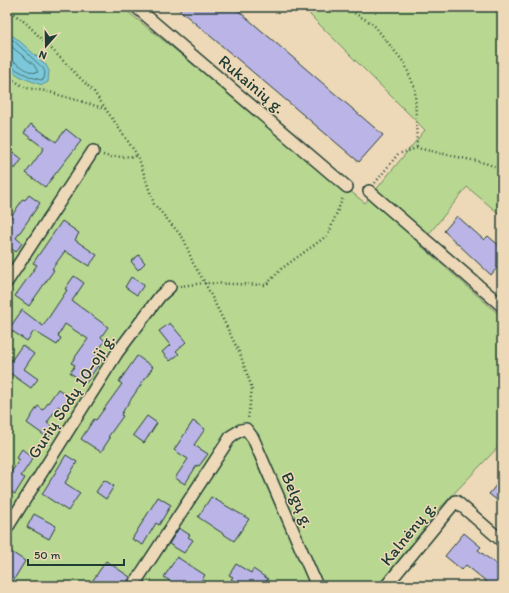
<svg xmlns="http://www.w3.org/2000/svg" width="509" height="593" font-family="Itim,sans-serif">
	<rect width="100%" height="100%" fill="#edd9b7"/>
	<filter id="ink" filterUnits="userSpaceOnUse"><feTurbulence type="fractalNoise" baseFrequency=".025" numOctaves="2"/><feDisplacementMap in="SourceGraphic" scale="8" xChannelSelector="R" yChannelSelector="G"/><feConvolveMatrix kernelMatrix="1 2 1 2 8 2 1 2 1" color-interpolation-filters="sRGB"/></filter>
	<g filter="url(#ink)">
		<path fill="#b8d790" stroke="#6c8a62" d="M7 7H122L365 203 425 130 311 16 305 7H502V216L467 187 420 245 502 317V443L440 508 378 586H7Z"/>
		<path fill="#7bc8da" stroke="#569098" d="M7 33 16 38 46 65 49 71 48 82 42 85 23 78 7 68Z"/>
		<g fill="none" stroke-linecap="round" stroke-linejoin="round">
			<path stroke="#447576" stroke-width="1" d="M7 37 14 41 43 68 45 72 44 79 41 80 31 77 7 65
				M7 43 34 65 38 72C28 76 18 60 7 60"/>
		</g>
		<path fill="#bbb4e6" stroke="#1f3d34" d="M176 7H234L383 135 359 162Z
			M31 124 56 142 66 129 81 141 45 187 26 173 44 148 24 133Z
			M13 152 22 159 15 169 7 163V159Z
			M29 195 40 203 16 238 22 243 16 252 10 248 7 252V223L23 199 25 200Z
			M457 216 484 240 488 236 502 248V262L491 275 444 231Z
			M62 221 79 233 75 240 97 255 89 266 65 251 52 269 54 270 29 306 15 296 37 265 33 263Z
			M139 255 145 263 138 270 131 261Z
			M74 276 84 283 72 301 108 327 101 337 105 341 95 355 102 360 86 383 70 373 75 365 71 363 88 339 65 324 58 336 61 338 57 345 34 331 27 341 9 329 22 310 43 326 67 290 65 289Z
			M131 277 144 285 137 295 125 287Z
			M170 323 186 342 176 351 179 354 170 361 162 352 170 345 159 331Z
			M22 345 34 354 24 369 38 379 31 388 7 371V367Z
			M137 356 153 367 125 408 121 415 123 416 108 437 110 438 101 452 81 439 94 419 96 420 122 384 119 382Z
			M58 389 70 397 63 409 58 406 47 423 55 429 48 438 27 423 38 406 43 410Z
			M147 416 157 423 144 443 133 435Z
			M193 421 205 429 194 445 208 454 199 466 197 465 185 484 175 478 188 459 174 450Z
			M22 449 33 458 21 476 25 478 15 494 10 491 7 495V479L19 460 16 458Z
			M66 455 77 462 65 483 80 493 68 511 42 494Z
			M502 478V504L489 494Z
			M104 480 114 486 106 499 96 492Z
			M158 497 171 505 159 525 156 523 143 545 132 539Z
			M211 497 249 519 234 541 198 517Z
			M34 514 56 526 49 539 27 527Z
			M179 528 190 535 188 537 193 540 184 553 169 544Z
			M464 533 481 547 478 550 502 569V586H492L466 565 462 570 445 556Z
			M7 549 25 561 10 586H7Z
			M177 557 205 575 198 586H177L164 577Z
			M106 561 130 577 125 586H89Z
			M236 564 251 573 253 569 268 579 263 586H242L231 579 233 577 229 575Z"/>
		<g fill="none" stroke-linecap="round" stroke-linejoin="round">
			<g stroke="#1f3d34" stroke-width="14">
				<path id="minor" d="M136 7 347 187
					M369 191 502 306
					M7 282 93 151
					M7 528 117 353 160 296 170 287
					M133 586 231 436 241 430 246 429 253 438 317 586
					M386 586 456 501 502 541"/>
			</g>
			<path stroke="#1f3d34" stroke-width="2.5" stroke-dasharray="1 3" stroke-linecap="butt" d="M344 7 373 24 405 64 415 89 417 148
				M7 9 26 23 94 92 138 156 154 204 184 239 193 263 205 283 240 354 252 388 248 419
				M7 76 26 88 46 91 106 109
				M103 155 110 157 138 156
				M375 183 398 154 417 148 485 163 502 169
				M180 286 205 283 266 285 281 269 328 235 343 197"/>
			<use href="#minor" stroke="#edd9b7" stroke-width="11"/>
		</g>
	</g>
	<g text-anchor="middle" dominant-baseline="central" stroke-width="3" stroke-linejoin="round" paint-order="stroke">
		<g font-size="17" fill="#1f3d34" stroke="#edd9b7">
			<text transform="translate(252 84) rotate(40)">Rukainių g.</text>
			<text transform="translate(71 396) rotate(-57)">Gurių Sodų 10-oji g.</text>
			<text transform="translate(298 500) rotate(67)">Belgų g.</text>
			<text transform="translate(408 533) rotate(-51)">Kalnėnų g.</text>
		</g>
	</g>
	<rect width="509" height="593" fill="none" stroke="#edd9b7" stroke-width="24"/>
	<rect x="12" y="12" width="485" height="569" fill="none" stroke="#1f3d34" stroke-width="1.5" filter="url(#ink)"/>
	<g transform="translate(46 46) rotate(200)" stroke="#edd9b7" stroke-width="3" paint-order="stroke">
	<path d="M0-3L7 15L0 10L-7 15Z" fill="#1f3d34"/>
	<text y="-6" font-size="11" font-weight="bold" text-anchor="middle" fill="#1f3d34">N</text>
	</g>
	<path d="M28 559v6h96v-6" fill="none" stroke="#1f3d34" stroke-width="2"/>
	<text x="34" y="559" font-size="12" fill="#1f3d34" stroke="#edd9b7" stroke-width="3" paint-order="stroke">50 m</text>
</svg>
